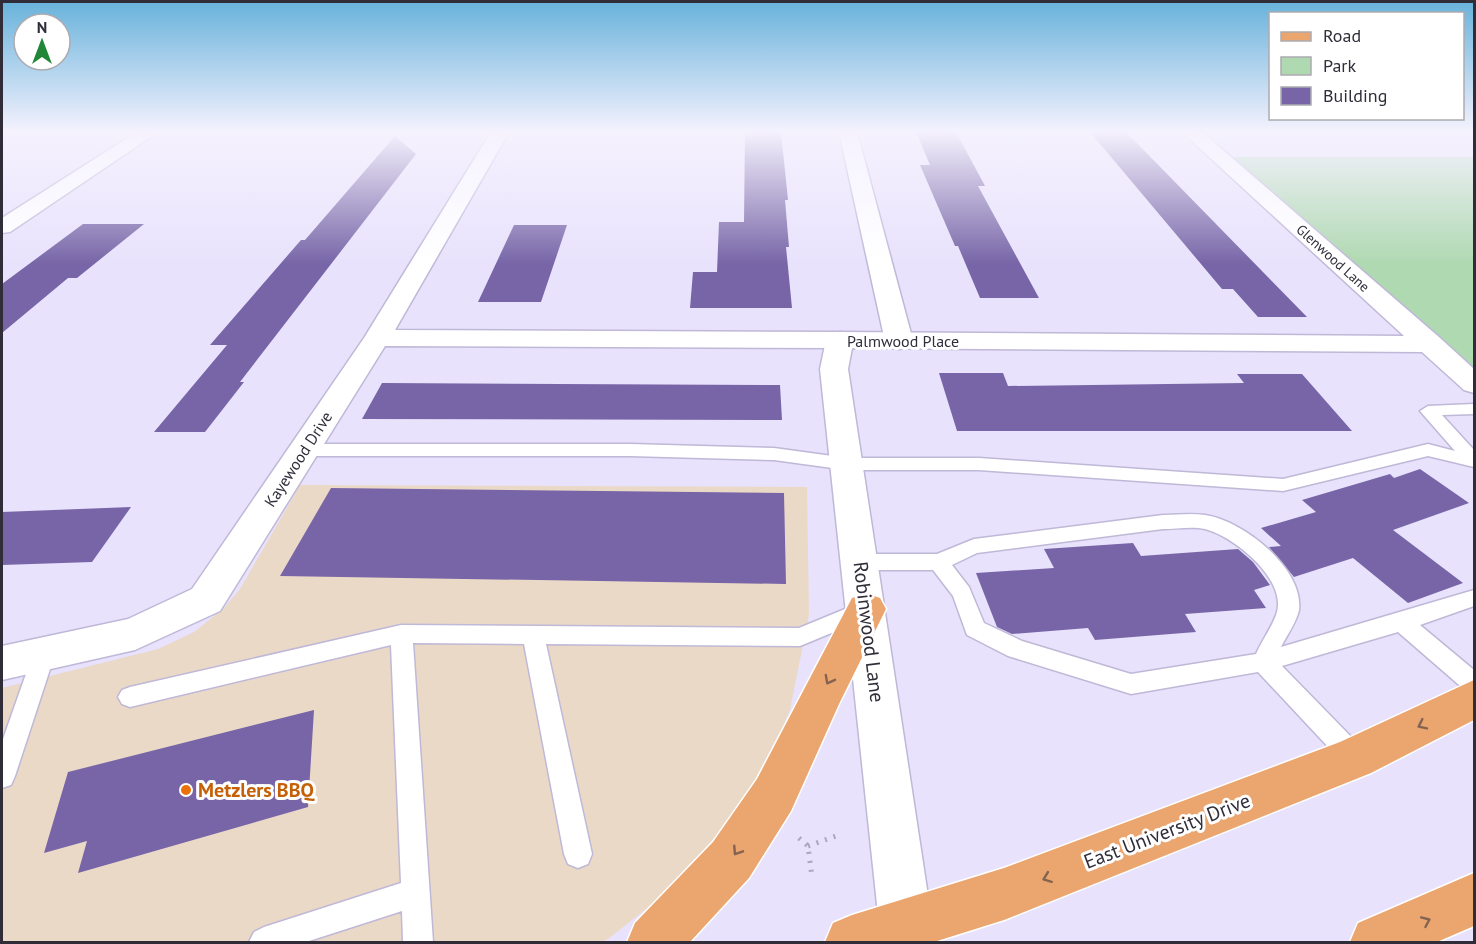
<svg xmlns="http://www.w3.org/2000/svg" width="1476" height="944" font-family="'PT Sans',sans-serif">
	<rect width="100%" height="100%" fill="#e8e2fc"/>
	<path fill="#ebd9c8" d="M300 485 807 487 809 615 790 710 762 777 698 859 661 897 608 939 601 942H2V688L158 649 194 632 224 608 240 589Z"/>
	<path fill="#afd9b1" d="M1230 157H1474V368Z"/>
	<path fill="#7765a7" d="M745 132H781L788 200H785L789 247H786L792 308H690L693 272H717L719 222H744Z
		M916 132H956L985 186H978L1039 298H980L958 246H955L920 165H930Z
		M1090 132H1126L1307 317H1258L1233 289H1222Z
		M395 136 416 154 240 382H244L205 432H154L227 345H210L301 240H305Z
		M83 224H144L77 278H68L2 333V284Z
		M514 225H567L541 302H478Z
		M939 373H1003L1008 386 1244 383 1237 374H1302L1352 431H957Z
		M382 383 780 385 782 420 362 419Z
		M1420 469 1469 503 1393 530 1463 583 1408 603 1353 558 1294 577 1269 547 1281 546 1261 528 1316 512 1302 500 1390 474 1394 478Z
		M331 488 784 493 786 584 280 576Z
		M131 507 92 562 2 565V512Z
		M1133 543 1141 556 1238 549 1253 562 1270 585 1254 590 1266 608 1185 614 1196 632 1095 640 1088 628 1012 634 997 627 976 573 1054 568 1044 549Z
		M314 710 308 807 78 873 87 841 44 853 68 772Z"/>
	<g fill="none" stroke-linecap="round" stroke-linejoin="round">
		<g stroke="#bfb8d7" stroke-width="3">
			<path id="lane" d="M1474 404V414L1442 415 1474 450V467L1428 456 1283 491 979 470H847L774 460 630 456H304L298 454 295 450 298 446 304 444H630L774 448 847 458H979L1283 479 1428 444 1455 451 1420 411 1428 406Z
				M1163 515C1176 515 1191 513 1205 515 1242 520 1304 568 1299 610 1297 621 1286 637 1281 647L1474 590V606L1420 625 1474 670V694L1466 691 1398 632 1282 666 1364 750 1367 758 1364 766 1355 770 1346 766 1258 672 1131 694 1008 656 967 635 953 596 933 570H860L853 567 850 562 853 557 860 554H937L974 539ZM1163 529C1176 529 1192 526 1205 529 1233 536 1286 578 1277 612 1273 626 1262 640 1256 654L1131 674 1022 641 984 623 969 587 952 565 977 553Z
				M862 602 870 605 873 611 870 617 800 646 546 644 592 854 588 864 578 868 568 864 564 854 524 644 413 643 433 942H403L402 911 306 942H249L254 932 264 927 401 883 391 645 130 707 122 704 118 697 122 690 130 687 401 625 799 628Z
				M44 645 52 647 55 654 15 776 11 785 2 788V742L33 654 36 647Z"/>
		</g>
		<g stroke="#bfb8d7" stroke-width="3">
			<path id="street" d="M137 132H158L10 232 2 233V218Z
				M491 132H509L395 330 840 332 850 334 854 340 850 346 840 348 385 346 220 611 135 650 2 680V646L128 619 192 589 364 338Z
				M839 132H857L913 341 909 347 899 349 889 347 885 341Z"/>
		</g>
		<g stroke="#bfb8d7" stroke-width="3">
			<path id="secondary" d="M1182 132H1202L1440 338 1474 369V393L1464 390 1422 352 852 348 848 369 935 942H881L820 369 826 340 830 334 840 332 1404 336Z"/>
		</g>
		<g stroke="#fff" stroke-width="3">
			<path id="primary" d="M866 593 880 598 886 609 839 704 791 811 749 878 690 942H627L635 923 713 842 757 779 852 598Z
				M1474 680V720L1371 773 1004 920 934 942H825L833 923 852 915 1004 868 1340 742Z
				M1474 873V926L1437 942H1350L1358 923Z"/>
		</g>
		<path stroke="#aca7bd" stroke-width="5" stroke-dasharray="2 7" stroke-linecap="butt" d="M799 838 808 846 812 877
			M808 846 839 835"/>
		<use href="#lane" fill="#fff" fill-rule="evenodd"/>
		<use href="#street" fill="#fff" fill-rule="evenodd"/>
		<use href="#secondary" fill="#fff" fill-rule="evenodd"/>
		<use href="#primary" fill="#eba56f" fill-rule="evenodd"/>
	</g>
	<defs><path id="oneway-chevron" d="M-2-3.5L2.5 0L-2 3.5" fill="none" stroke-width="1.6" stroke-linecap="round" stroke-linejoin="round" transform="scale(1.5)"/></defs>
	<g stroke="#846351">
		<use href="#oneway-chevron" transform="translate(829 680) rotate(118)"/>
		<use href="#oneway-chevron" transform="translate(1422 725) rotate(154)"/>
		<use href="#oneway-chevron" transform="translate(737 851) rotate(123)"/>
		<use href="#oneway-chevron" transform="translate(1047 878) rotate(159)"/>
		<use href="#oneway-chevron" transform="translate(1426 921) rotate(-24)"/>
	</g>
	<linearGradient id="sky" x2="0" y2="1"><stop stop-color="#67b2db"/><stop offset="0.5" stop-color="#f5f2fe"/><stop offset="1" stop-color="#f5f2fe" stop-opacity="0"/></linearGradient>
	<rect width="1476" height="264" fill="url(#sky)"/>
	<circle fill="#e8710a" stroke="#fff" stroke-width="2" cx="186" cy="790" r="6"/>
	<g text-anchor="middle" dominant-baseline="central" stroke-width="6" stroke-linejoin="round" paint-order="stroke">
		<g font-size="14" fill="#302d39" stroke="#fff">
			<text transform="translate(1333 258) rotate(42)">Glenwood Lane</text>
		</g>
		<g font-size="16" fill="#302d39" stroke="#fff">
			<text x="903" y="341">Palmwood Place</text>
			<text transform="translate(298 459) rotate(-57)">Kayewood Drive</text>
		</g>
		<g font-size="20" fill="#302d39" stroke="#fff">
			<text transform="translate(869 632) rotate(83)">Robinwood Lane</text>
			<text transform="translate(1167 831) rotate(-21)">East University Drive</text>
		</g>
		<g font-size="20" font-weight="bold" fill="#c56008" stroke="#fff" text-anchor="start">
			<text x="198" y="790">Metzlers BBQ</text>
		</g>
	</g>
	<rect width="1476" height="944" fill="none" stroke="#302d39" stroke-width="6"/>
	<rect x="1269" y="12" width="195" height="108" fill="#ffffff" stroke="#acabb0" stroke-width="1.5"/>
	<rect x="1281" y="32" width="30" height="9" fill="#eba56f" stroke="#acabb0" stroke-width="1.5"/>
	<text x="1323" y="42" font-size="18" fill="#302d39">Road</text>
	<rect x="1281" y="57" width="30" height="18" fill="#afd9b1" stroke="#acabb0" stroke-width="1.5"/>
	<text x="1323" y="72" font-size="18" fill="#302d39">Park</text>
	<rect x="1281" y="87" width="30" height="18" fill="#7765a7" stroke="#acabb0" stroke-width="1.5"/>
	<text x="1323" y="102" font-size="18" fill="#302d39">Building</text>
	<g transform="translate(42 42)"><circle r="28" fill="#ffffff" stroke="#acabb0" stroke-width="1.5"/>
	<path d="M0-4.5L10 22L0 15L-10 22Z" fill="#22863a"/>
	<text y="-9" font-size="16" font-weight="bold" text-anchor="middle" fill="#302d39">N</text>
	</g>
</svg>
